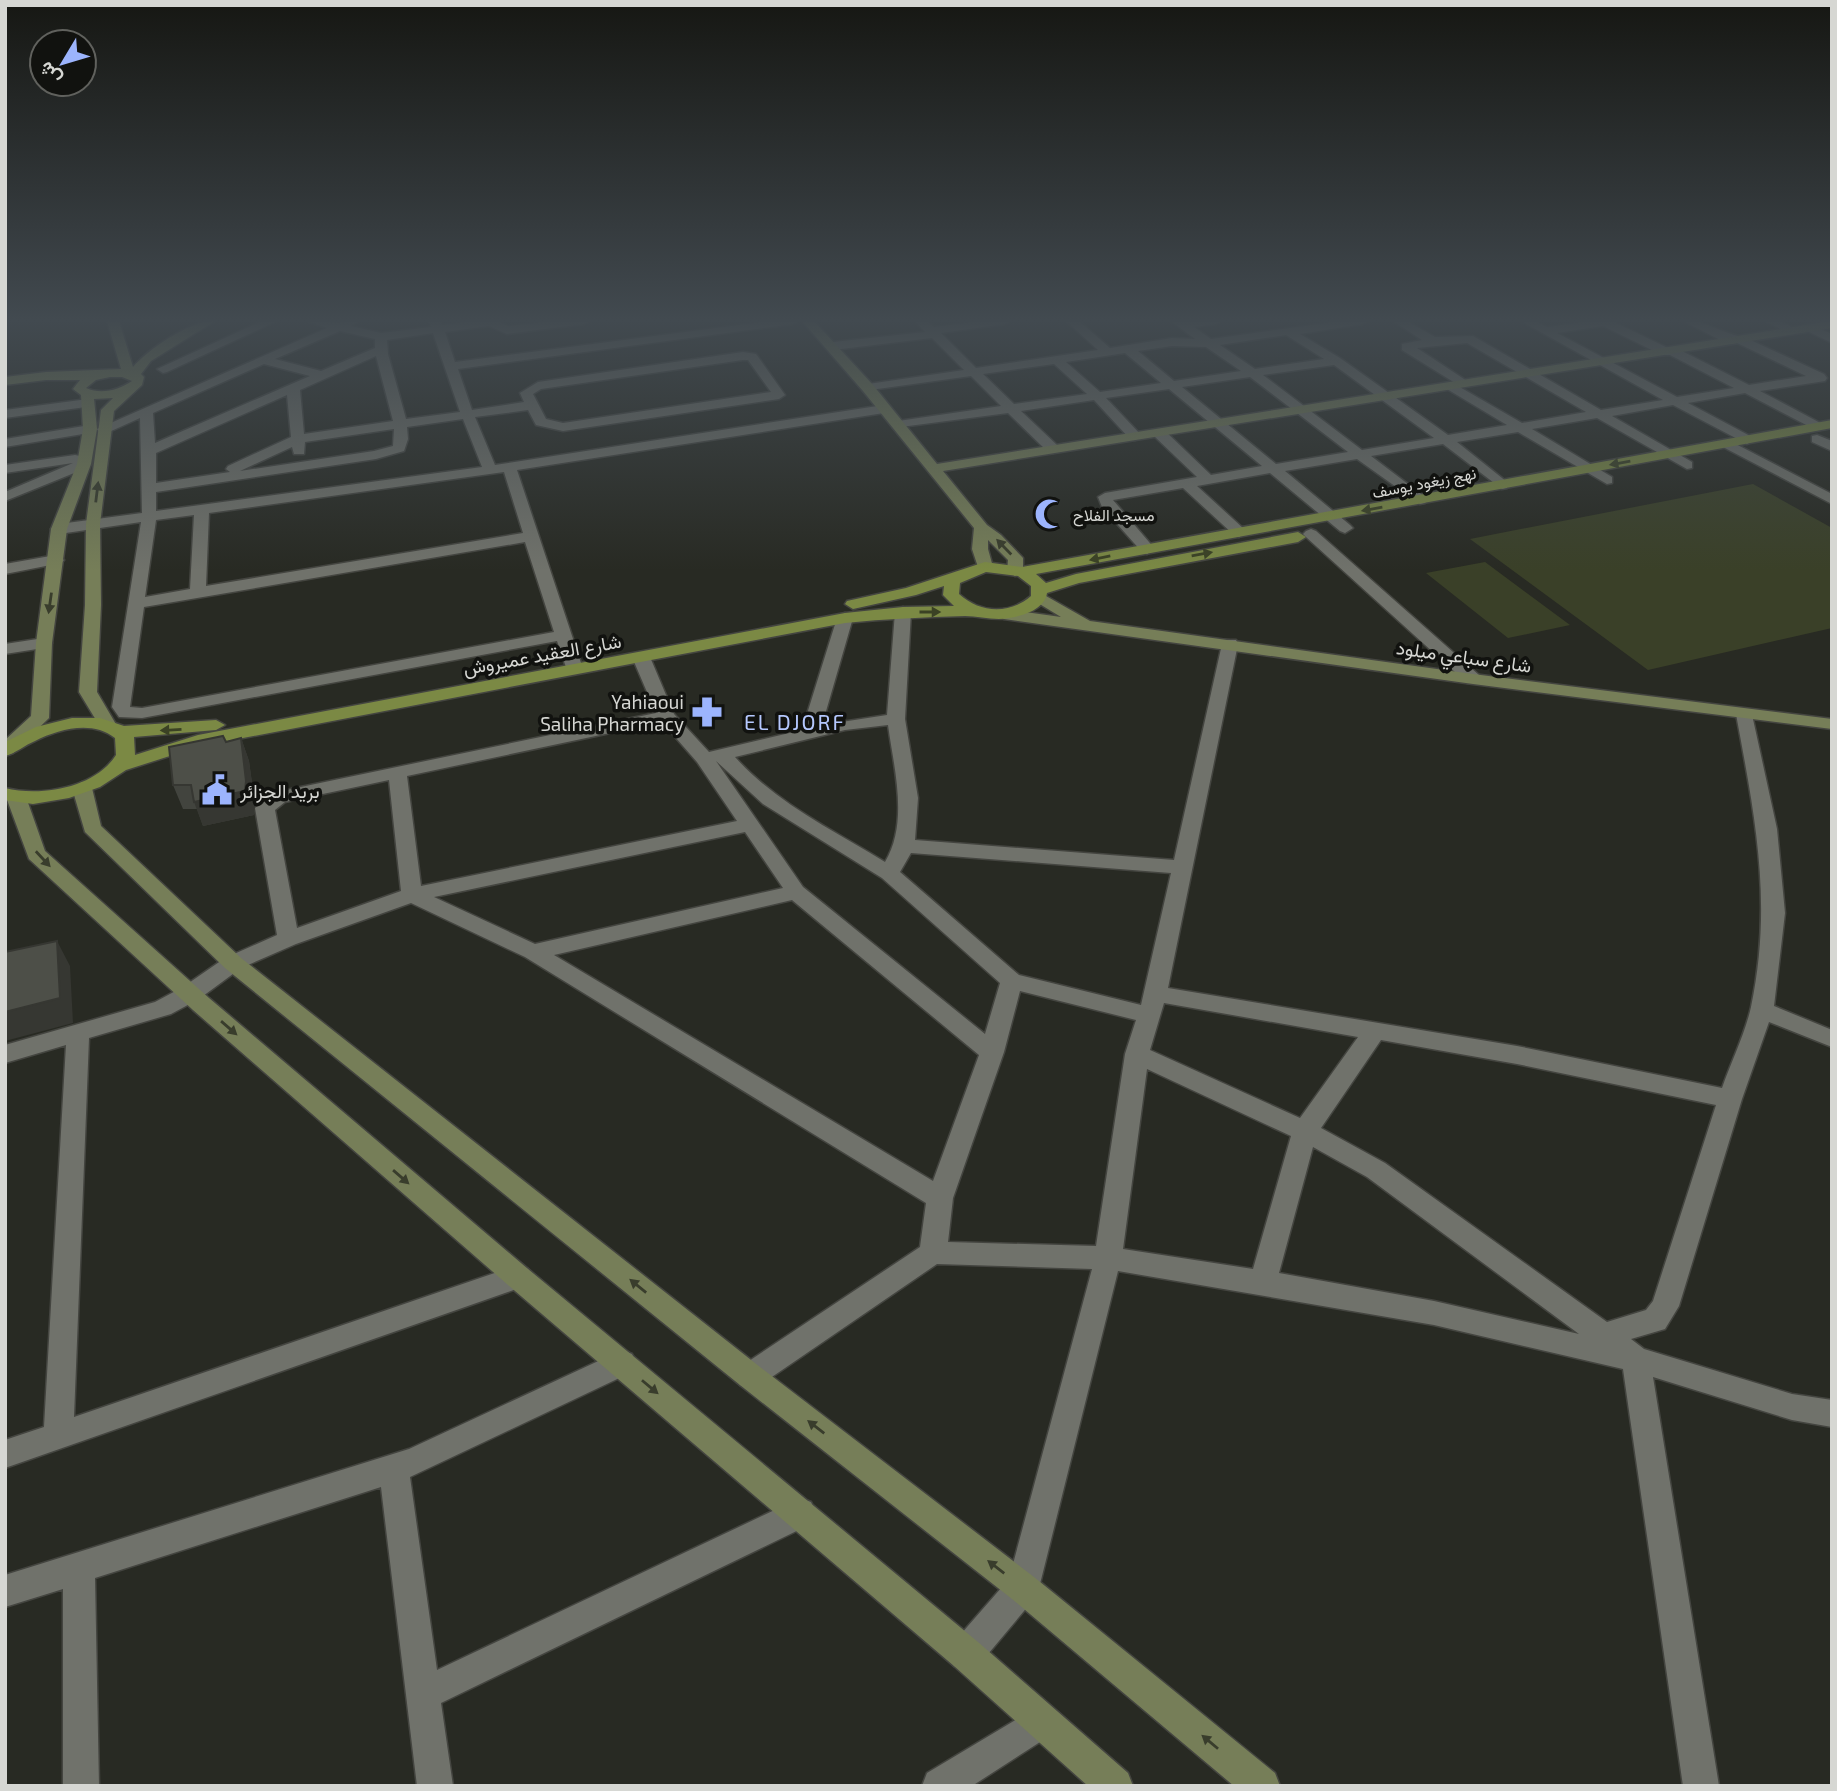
<svg xmlns="http://www.w3.org/2000/svg" width="1837" height="1791" font-family="'Exo 2',Vazirmatn,sans-serif">
	<rect width="100%" height="100%" fill="#282a23"/>
	<path fill="#3a4028" d="M1753 484 1832 528V628L1648 670 1470 539Z
		M1485 562 1570 625 1508 638 1426 573Z"/>
	<g fill="none" stroke-linecap="round" stroke-linejoin="round">
		<g stroke="#444540" stroke-width="3">
			<path id="street" d="M262 321H277L167 372 163 373 157 369Z
				M307 321 338 323 359 321 351 326 381 333 431 327 429 321H441L442 325 476 321H497L508 326 557 321H590L584 324 507 334 489 326 445 332 455 362 769 321H799L793 324 458 369 472 410 524 402 520 393 538 382 743 352 756 354 785 395 779 399 563 431 536 425 528 410 475 417 495 465 884 405 891 409 884 413 517 470 583 669 580 673H568L557 641 142 718 119 717 112 707 141 522 59 534 51 529 59 524 142 513 140 418 109 432H99L97 429 327 328ZM340 331 375 339V348L321 371 275 359ZM433 333 460 412 406 419 388 354 387 340ZM376 356 393 421 304 434 300 390ZM743 360H748L771 392 563 423 546 419 533 394 541 389ZM264 364 310 376 155 443 153 413ZM287 395 291 437 228 466 226 469 230 472 156 483V453ZM463 419 482 467 156 511V492L376 459 404 451 408 439 407 427ZM394 429 393 446 374 451 240 471 292 447 294 454H304L305 442ZM504 472 523 533 206 586 209 513ZM194 515 190 589 145 597 156 520ZM525 542 554 632 142 708 130 707 144 607Z
				M915 321H927L934 327 982 321H1011L1005 324 941 333 976 368 1098 350 1066 321H1079L1110 348 1172 338 1195 339 1171 321H1222L1216 324 1194 327 1211 339 1341 321H1369L1363 324 1300 334 1340 358 1448 435 1507 425 1447 389 1445 386 1451 382 1522 423 1586 412 1467 343 1417 348 1470 383 1464 387 1460 386 1402 350V344L1422 340 1393 321H1407L1435 337 1473 336 1601 410 1663 400 1521 321H1535L1547 327 1591 321H1617L1616 323 1668 348H1676L1749 385 1806 376 1737 343 1728 344 1683 321C1705 319 1724 335 1744 337L1824 374 1827 378 1825 381 1760 391 1826 426 1819 430 1814 429 1745 393 1688 403 1752 437 1754 440 1747 444 1673 405 1612 416 1692 462V468L1687 469 1597 418 1532 429 1612 477V483L1607 484 1518 432 1457 442 1507 482V488L1502 489 1443 444 1371 456 1425 497 1427 500 1425 503 1420 504 1357 459 1285 471 1350 525 1353 528 1345 533 1340 531 1270 473 1197 486 1244 529 1247 532 1239 537 1234 535 1183 488 1113 500 1155 549 1147 554 1142 552 1102 507 1098 497 1105 493 1197 477 1154 436V430H1164L1211 475 1262 466 1169 389 1106 398 1142 436 1135 440 1130 439 1094 400 1021 411 1058 446 1060 449 1053 453 1048 452 1008 413 893 428V422L898 421 1001 406 971 376 863 391V385L868 384 964 370 932 338 833 350 827 346 833 342 925 332ZM1603 326 1662 355H1670L1734 388 1677 397 1557 333ZM1286 335 1324 359 1255 369 1220 345ZM1172 346 1206 347 1241 371 1174 381 1138 351ZM1125 353 1161 383 1100 392 1066 362ZM1054 364 1087 394 1014 404 983 374ZM1334 365 1434 438 1362 450 1263 375ZM1250 377 1348 452 1276 464 1182 387Z
				M1765 321H1780L1798 330 1788 333Z
				M1809 324 1832 334V343L1805 330V326Z
				M88 399 94 403 93 406 5 418V410Z
				M90 425 95 426V432L5 447V439Z
				M1817 435 1832 441V451L1812 442V436Z
				M1728 440 1832 494V504L1723 447 1721 444Z
				M75 455 80 456 81 461H89V467L5 501V492L73 463 5 473V465Z
				M1311 529 1316 531 1479 675 1482 679 1479 683H1467L1306 537 1303 534 1306 531Z
				M56 555 64 560 61 563 5 574V564Z
				M903 607 911 612 905 719 918 798 915 840 1174 860 1222 644 1224 640H1236L1238 644 1168 988 1517 1046 1722 1088C1731 1062 1745 1034 1751 1007 1773 902 1755 817 1736 714L1745 709 1751 710 1777 829 1785 913 1774 1006 1832 1030V1047L1769 1022 1742 1099 1679 1306 1665 1329 1631 1339 1644 1349 1792 1394 1832 1400V1427L1792 1420 1653 1377 1719 1786H1683L1623 1369 1434 1325 1118 1271 1039 1588 1034 1599 978 1666 966 1671 954 1666 949 1654 954 1642 1009 1579 1092 1269 937 1264 760 1385 750 1389 740 1385 736 1376 740 1367 920 1247 926 1203 525 957 411 903 296 944 241 968 199 999 171 1014 89 1038 74 1417 518 1265 528 1269 532 1277 528 1285 5 1468V1440L44 1427 66 1045 5 1063V1045L155 1002 183 987 225 958 277 935 255 808 272 793 656 713 632 657 641 652 650 657 674 714 709 752 802 730 837 618 845 613 853 618 822 725 887 715 895 612ZM662 722 697 762 737 821 421 886 407 776ZM888 725C894 769 909 822 885 862 833 830 776 803 735 757L845 730ZM716 761 763 804 882 878 1000 983 985 1034 803 887ZM389 780 401 891 297 928 275 810 285 802ZM745 832 783 888 535 944 434 897ZM911 853 1171 873 1141 1005 1019 975 900 872ZM792 900 979 1055 933 1181 554 955ZM1020 991 1136 1020 1125 1054 1096 1246 948 1242 953 1198 1004 1052ZM1164 1003 1358 1037 1300 1118 1150 1050ZM1381 1040 1517 1064 1716 1105 1653 1301 1646 1310 1607 1322 1385 1163 1321 1128ZM1147 1069 1291 1136 1253 1269 1123 1249ZM1313 1147 1367 1177 1579 1334 1434 1301 1279 1273Z
				M44 638 52 643 50 647 5 654V644Z
				M622 1350 632 1354 636 1363 632 1372 410 1477 437 1670 800 1498 811 1502 816 1513 811 1524 441 1703 453 1786H417L381 1487 95 1578 99 1786H63V1589L5 1607V1575L409 1449Z
				M1042 1704 1054 1709 1059 1721 1054 1733 972 1786H922L927 1773Z"/>
		</g>
		<g stroke="#444540" stroke-width="3">
			<path id="secondary" d="M107 321H119L133 367C147 350 192 319 215 321L151 361 141 374 144 377 142 385 114 411 100 524 101 605 97 692 117 726 114 730H102L79 692 85 605 86 524 101 410 113 398 94 399 97 429 91 464 67 529 52 643 49 718 13 753 6 755 5 740 31 716 36 643 51 529 77 464 83 429 81 395 73 389 80 380H46L5 385V377L46 372 121 369ZM110 377H122L132 381C118 390 102 395 86 388L96 380Z
				M802 321H814L873 385 937 464 1831 321 1832 328 943 471 987 525 1001 535 1023 558V571L1015 576 1007 571 1008 560 988 540V549L993 567 985 572 979 570 972 549 974 528 863 391Z
				M1039 592 1090 621 1473 674 1832 719V729L1473 684 1004 619 996 614 1004 609 1061 617 1033 600 1031 597 1033 594Z
				M82 782 92 788 101 826 241 958 760 1367 1034 1577 1275 1773 1280 1786H1234L1012 1599 740 1385 225 968 85 832 72 788Z
				M16 791 26 797 45 851 209 998 528 1269 978 1642 1128 1773 1133 1786H1088L954 1666 508 1285 193 1010 29 859 6 797Z"/>
		</g>
		<g stroke="#444540" stroke-width="3">
			<path id="primary" d="M1832 420V428L1036 574 1046 583 1076 574 1298 532 1306 537 1298 542 1079 583 1047 593C1045 609 1023 616 1009 618 994 621 980 616 965 616 925 617 885 619 845 623L201 746 126 770 100 787 69 798 33 804 5 800V788C41 797 95 788 116 755L115 738C92 720 59 729 35 741 25 745 16 753 5 756V742L36 727 72 718H100L124 726 216 720 225 725 216 730 134 737 135 755 198 735 845 613 903 607 954 606 943 595 944 586 916 595 853 609 845 604 847 601 906 588 985 562 1022 567ZM986 572 1018 576 1031 586V596C1009 615 980 613 959 594L960 583Z"/>
		</g>
		<use href="#street" fill="#70726b" fill-rule="evenodd"/>
		<use href="#secondary" fill="#767e58" fill-rule="evenodd"/>
		<use href="#primary" fill="#7b8944" fill-rule="evenodd"/>
	</g>
	<path fill="#42443e" d="M241 738 249 761 255 805 254 815 203 826 197 809H183L173 785 226 742Z"/>
	<path fill="#363732" d="M241 738 249 761 255 805 254 815 203 826 194 802Z
		M57 941 70 966 73 1023 5 1041V1012Z"/>
	<path fill="#4d4f48" stroke="#363732" stroke-width="2" d="M223 736 226 742 241 738 246 781 245 791 194 802 191 785H173L169 747Z
		M57 941 60 998 5 1012V952Z"/>
	<defs><path id="oneway-solid" d="M-6-.8H1V-3.2L6.5 0L1 3.2V.8H-6Z" transform="scale(1.75)"/></defs>
	<g fill="#3b4224">
		<use href="#oneway-solid" transform="translate(1620 463) rotate(170)"/>
		<use href="#oneway-solid" transform="translate(1372 509) rotate(170)"/>
		<use href="#oneway-solid" transform="translate(1202 554) rotate(-10)"/>
		<use href="#oneway-solid" transform="translate(1100 558) rotate(169)"/>
		<use href="#oneway-solid" transform="translate(930 612)"/>
		<use href="#oneway-solid" transform="translate(171 730) rotate(177)"/>
	</g>
	<g fill="#393d2c">
		<use href="#oneway-solid" transform="translate(97 492) rotate(-83)"/>
		<use href="#oneway-solid" transform="translate(1004 547) rotate(-134)"/>
		<use href="#oneway-solid" transform="translate(50 603) rotate(98)"/>
		<use href="#oneway-solid" transform="translate(43 859) rotate(47)"/>
		<use href="#oneway-solid" transform="translate(229 1028) rotate(41)"/>
		<use href="#oneway-solid" transform="translate(401 1177) rotate(41)"/>
		<use href="#oneway-solid" transform="translate(638 1286) rotate(-141)"/>
		<use href="#oneway-solid" transform="translate(650 1387) rotate(40)"/>
		<use href="#oneway-solid" transform="translate(816 1427) rotate(-142)"/>
		<use href="#oneway-solid" transform="translate(996 1567) rotate(-142)"/>
		<use href="#oneway-solid" transform="translate(1210 1742) rotate(-140)"/>
	</g>
	<linearGradient id="sky" x2="0" y2="1"><stop stop-color="#161713"/><stop offset="0.56" stop-color="#424a50"/><stop offset="1" stop-color="#424a50" stop-opacity="0"/></linearGradient>
	<rect width="1837" height="571" fill="url(#sky)"/>
	<defs>
		<g id="mosque-bare" transform="scale(2.415)"><path d="M3.5-4.9A6 6 0 1 0 3.5 4.9A5 5 0 1 1 3.5-4.9Z" fill="#9cb4fd" stroke="#11120f" stroke-width="2.5" paint-order="stroke"/></g>
		<g id="pharmacy-bare" transform="scale(2.415)"><path d="M-2-6h4v4h4v4h-4v4h-4v-4h-4v-4h4Z" fill="#9cb4fd" stroke="#11120f" stroke-width="2.5" paint-order="stroke"/></g>
		<g id="civic-bare" transform="scale(2.415)"><path d="M-.6-6.5H3V-4.5H.6V-3L4-1V1h2V6H-6V1h2V-1L-.6-3ZM-1.2 2.5V6h2.4V2.5Z" fill="#9cb4fd" stroke="#11120f" stroke-width="2.5" paint-order="stroke"/></g>
	</defs>
	<g fill-rule="evenodd">
		<use href="#mosque-bare" x="1050" y="514"/>
		<use href="#pharmacy-bare" x="707" y="712"/>
		<use href="#civic-bare" x="217" y="790"/>
	</g>
	<g text-anchor="middle" dominant-baseline="central" stroke-width="7" stroke-linejoin="round" paint-order="stroke">
		<g font-size="16" fill="#d6d7d3" stroke="#11120f">
			<text transform="translate(1424 482) rotate(-11)">نهج زيغود يوسف</text>
		</g>
		<g font-size="16" fill="#d6d7d3" stroke="#11120f" text-anchor="start">
			<text x="1073" y="514">مسجد الفلاح</text>
		</g>
		<g font-size="19" fill="#d6d7d3" stroke="#11120f">
			<text transform="translate(542 654) rotate(-10)">شارع العقيد عميروش</text>
			<text transform="translate(1464 656) rotate(8)">شارع سباعي ميلود</text>
		</g>
		<g font-size="19" fill="#d6d7d3" stroke="#11120f" text-anchor="end">
			<text x="684" y="701">Yahiaoui<tspan x="684" dy="22">Saliha Pharmacy</tspan></text>
			<text x="240" y="790" text-anchor="start">بريد الجزائر</text>
		</g>
		<g font-size="21" letter-spacing="2" fill="#b5c8fe" stroke="#11120f">
			<text x="795" y="721">EL DJORF</text>
		</g>
	</g>
	<rect width="1837" height="1791" fill="none" stroke="#d6d7d3" stroke-width="14"/>
	<g transform="translate(63 63) rotate(232)"><circle r="33" fill="#11120f" stroke="#60615d" stroke-width="2"/>
	<path d="M0-5L12 26L0 18L-12 26Z" fill="#9cb4fd"/>
	<text y="-10" font-size="19" font-weight="bold" text-anchor="middle" fill="#d6d7d3">ش</text>
	</g>
</svg>
